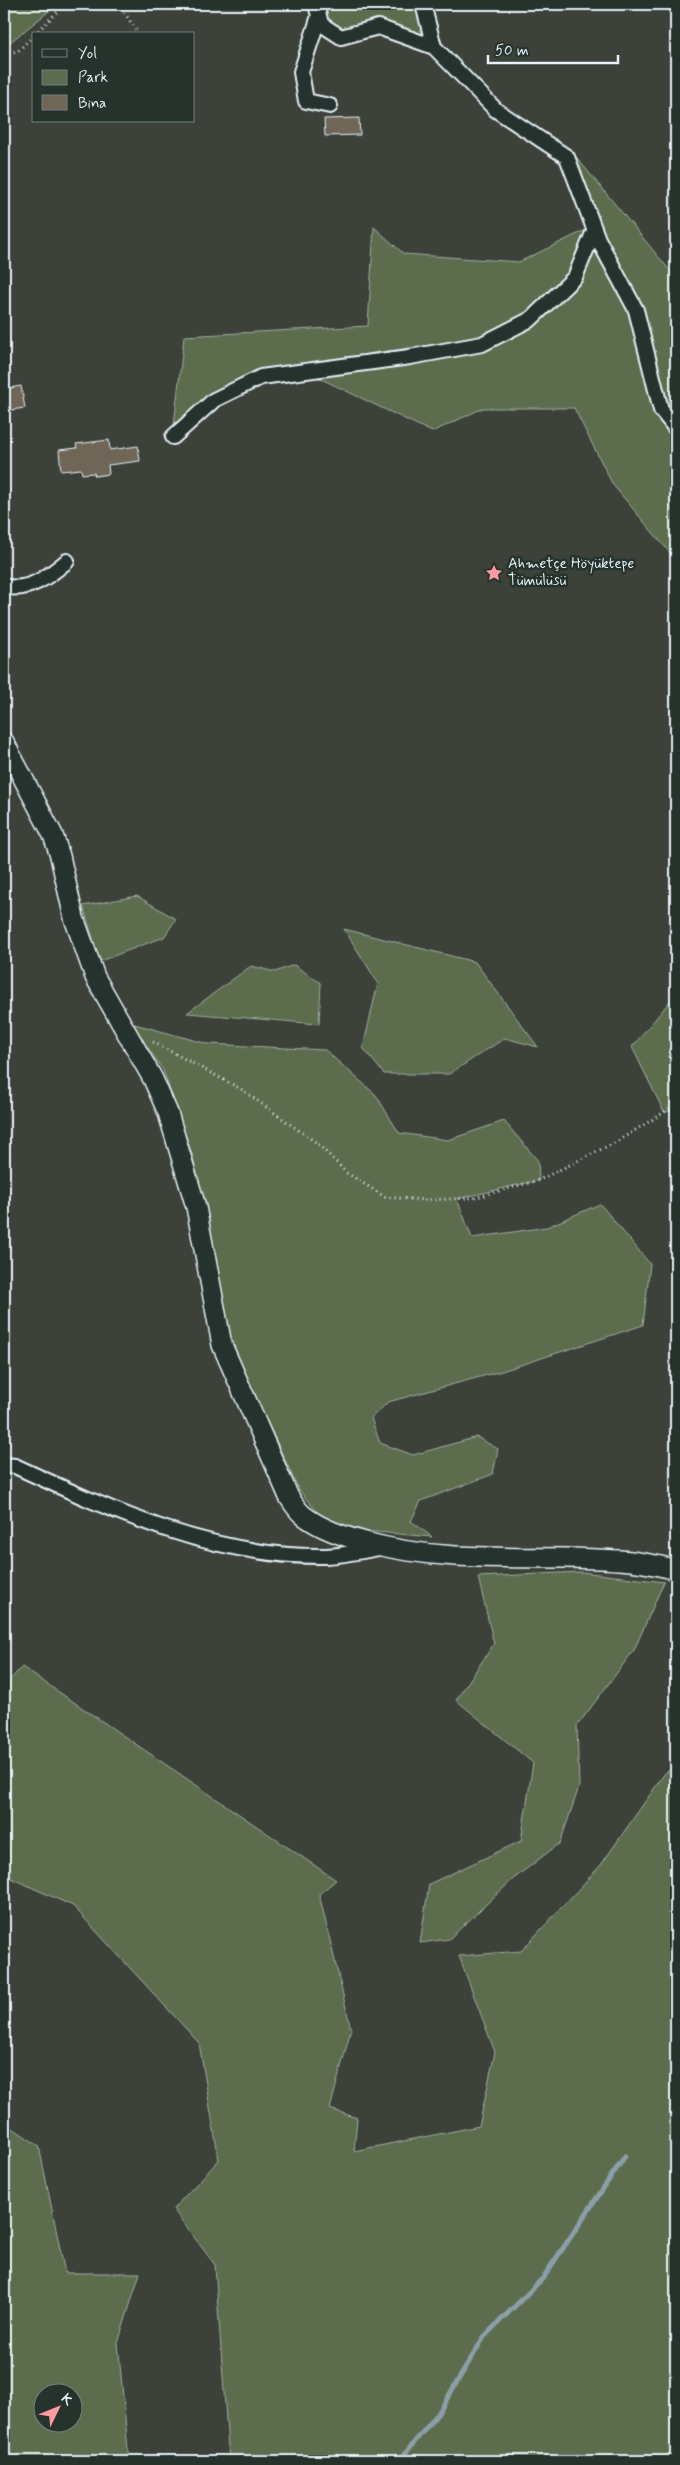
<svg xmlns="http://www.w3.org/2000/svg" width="680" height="2465" font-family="Mynerve,sans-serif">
	<rect width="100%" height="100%" fill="#3c423a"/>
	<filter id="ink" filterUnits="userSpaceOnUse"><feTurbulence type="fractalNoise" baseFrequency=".02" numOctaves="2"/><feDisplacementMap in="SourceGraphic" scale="10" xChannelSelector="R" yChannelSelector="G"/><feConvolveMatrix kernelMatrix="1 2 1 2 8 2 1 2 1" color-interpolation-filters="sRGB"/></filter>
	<g filter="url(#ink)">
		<path fill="#5c6c4e" stroke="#a2aea3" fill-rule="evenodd" d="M6 4H58L4 47Z
			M320 4H416L425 37 375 20 343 29 327 22Z
			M576 157 671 272 676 274V418L668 407 640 302 604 237Z
			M374 227 404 254 519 262 588 229 569 273 527 316 478 338 263 369 210 394 174 425 184 336 368 326Z
			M594 250 628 309 654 415 676 442V560L613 485 574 408H483L432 432 315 376 484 350 535 325 581 281Z
			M137 896 176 919 164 937 100 961 83 906Z
			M344 929 475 962 538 1047 505 1038 449 1074H384L363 1048 378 983Z
			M294 965 321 983 319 1024 187 1013 251 966 275 972Z
			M676 994V1111L664 1112 632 1047Z
			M131 1023 208 1044 325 1050 376 1095 399 1133 448 1140 504 1121 538 1161 539 1180 457 1199 472 1238 547 1227 600 1204 650 1264 643 1325 502 1371 388 1402 371 1418 380 1443 413 1455 477 1437 498 1449 493 1474 421 1501 411 1521 432 1537 366 1531 323 1519 299 1490 229 1340 193 1157 163 1070Z
			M581 1572 664 1582 634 1650 577 1726 579 1787 560 1843 512 1880 449 1939 420 1943 429 1884 521 1841 533 1763 456 1700 494 1644 478 1577Z
			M22 1667 336 1880 319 1894 351 2029 330 2109 357 2118 354 2151 479 2126 495 2052 459 1956 521 1951 601 1865 665 1773 676 1766V2461H229L215 2265 173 2209 219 2160 199 2043 73 1906 4 1875V1686Z
			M4 2122 39 2146 65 2273H140L118 2343 129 2461H4ZM42 2392H72V2422H42Z"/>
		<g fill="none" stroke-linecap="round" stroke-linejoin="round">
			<path stroke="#8c9ea8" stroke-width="5" d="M399 2461 439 2412 484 2337 543 2278 625 2156"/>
		</g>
		<path fill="#706658" stroke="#e8f1f8" d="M359 118 360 135 325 136 324 119Z
			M21 386 25 408 4 411V389Z
			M109 440 110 450 138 446 140 461 108 465 109 474 95 476 94 473 82 474 81 469 61 471 59 450 77 448 76 444Z"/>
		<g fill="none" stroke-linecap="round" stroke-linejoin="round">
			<g stroke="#e8f1f8" stroke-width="18">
				<path id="street" d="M316 4 321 24 341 37 378 27 434 47
					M423 4 434 47 496 110 567 157 598 239 636 310 661 410 676 429
					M319 16 301 72 306 101 330 106
					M173 437 214 400 261 377 410 357 482 344 531 319 575 277 594 231
					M4 586C28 593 49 576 67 561
					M4 1465 15 1466C114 1512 215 1558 326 1556 344 1555 362 1551 379 1548"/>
			</g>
			<g stroke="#e8f1f8" stroke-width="22">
				<path id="secondary" d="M4 742 53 835 60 856 74 918 95 977 153 1079 168 1113 196 1207 222 1345 289 1497C293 1503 297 1510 303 1515 321 1529 343 1536 365 1542 453 1566 542 1553 631 1561 646 1563 662 1566 676 1570"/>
			</g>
			<path stroke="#e8f1f8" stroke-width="3" stroke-dasharray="1 4" stroke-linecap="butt" d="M119 4 138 33
				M35 34 65 4
				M4 54 18 51 34 35
				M153 1042 241 1089 318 1144 347 1173 385 1197 425 1200 474 1198 539 1180 616 1142 676 1105"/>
			<use href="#street" stroke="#26332d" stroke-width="14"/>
			<use href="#secondary" stroke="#26332d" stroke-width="19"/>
		</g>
	</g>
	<defs>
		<g id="sight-bare" transform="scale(1.35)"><path d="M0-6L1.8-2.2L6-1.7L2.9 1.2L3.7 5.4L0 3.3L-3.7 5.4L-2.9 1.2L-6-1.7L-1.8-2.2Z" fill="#ff9aa2" stroke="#26332d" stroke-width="2.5" paint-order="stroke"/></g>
	</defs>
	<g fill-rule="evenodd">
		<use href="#sight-bare" x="494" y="573"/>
	</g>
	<g text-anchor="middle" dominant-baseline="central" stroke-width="5" stroke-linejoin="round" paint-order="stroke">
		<g font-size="15" fill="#e8f1f8" stroke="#26332d" text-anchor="start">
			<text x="508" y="564">Ahmetçe Höyüktepe<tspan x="508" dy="17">Tümülüsü</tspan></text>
		</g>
	</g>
	<rect width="680" height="2465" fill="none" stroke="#26332d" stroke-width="20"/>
	<rect x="10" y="10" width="660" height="2445" fill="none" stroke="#e8f1f8" stroke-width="2" filter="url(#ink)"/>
	<rect x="32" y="32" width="162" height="90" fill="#26332d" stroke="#747f7e"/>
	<rect x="42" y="49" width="25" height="8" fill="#26332d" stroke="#747f7e"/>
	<text x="78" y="58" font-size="15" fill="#e8f1f8">Yol</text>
	<rect x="42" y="70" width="25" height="15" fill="#5c6c4e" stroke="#747f7e"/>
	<text x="78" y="82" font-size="15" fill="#e8f1f8">Park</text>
	<rect x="42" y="95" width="25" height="15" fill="#706658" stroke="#747f7e"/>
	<text x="78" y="108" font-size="15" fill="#e8f1f8">Bina</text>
	<g transform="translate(58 2408) rotate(47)"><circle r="24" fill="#26332d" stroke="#747f7e"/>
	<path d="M0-4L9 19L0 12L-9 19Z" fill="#ff9aa2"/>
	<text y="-8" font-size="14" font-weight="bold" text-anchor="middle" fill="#e8f1f8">K</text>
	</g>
	<path d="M488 55v8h130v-8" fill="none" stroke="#e8f1f8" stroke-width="2.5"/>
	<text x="495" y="55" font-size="15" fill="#e8f1f8" stroke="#26332d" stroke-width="4" paint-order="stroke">50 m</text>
</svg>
